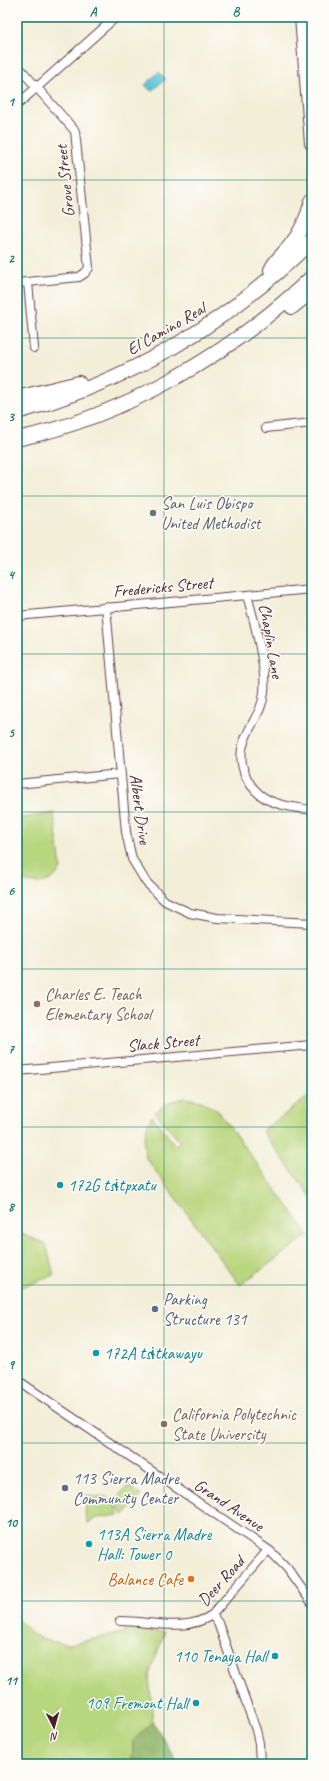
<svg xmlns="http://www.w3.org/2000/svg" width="329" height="1781" font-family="Caveat,sans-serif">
	<rect width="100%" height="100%" fill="#fdfcf7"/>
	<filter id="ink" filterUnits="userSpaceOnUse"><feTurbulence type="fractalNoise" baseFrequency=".025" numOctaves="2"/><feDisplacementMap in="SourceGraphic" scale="8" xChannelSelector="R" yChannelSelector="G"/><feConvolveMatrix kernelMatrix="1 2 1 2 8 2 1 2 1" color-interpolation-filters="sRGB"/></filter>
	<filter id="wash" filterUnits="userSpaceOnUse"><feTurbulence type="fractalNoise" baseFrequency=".012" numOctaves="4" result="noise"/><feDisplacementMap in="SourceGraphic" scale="16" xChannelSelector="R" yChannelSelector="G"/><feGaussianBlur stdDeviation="0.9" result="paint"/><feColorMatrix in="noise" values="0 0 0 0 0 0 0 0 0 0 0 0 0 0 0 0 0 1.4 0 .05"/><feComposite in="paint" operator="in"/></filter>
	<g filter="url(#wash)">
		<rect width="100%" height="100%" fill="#f3eed8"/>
		<path fill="#b8d67d" stroke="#817a54" d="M54 813 61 869C58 872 55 877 52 879 42 885 27 884 17 878V819Z
			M312 1094V1198L262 1131Z
			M185 1098 201 1101 219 1112 309 1235 240 1285 146 1158C142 1142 144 1131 152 1116L175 1145 180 1142 155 1112 170 1102Z
			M17 1232 46 1244 54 1275 22 1287 17 1285Z
			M128 1486 130 1487 141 1496 125 1514H121L117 1508 115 1499Z
			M86 1495C106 1502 109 1487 118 1515L97 1518 88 1523C82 1510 88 1507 86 1495Z
			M17 1619 32 1634 44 1640 69 1644 131 1631 165 1632 149 1675 153 1722 133 1741 132 1764H17Z"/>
		<path fill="#92b76c" stroke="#6e6b4c" d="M153 1722 179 1764H132L133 1741Z"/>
		<path fill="#5dc6d8" stroke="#547282" d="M159 72 166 79 151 91 145 85Z"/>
	</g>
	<g filter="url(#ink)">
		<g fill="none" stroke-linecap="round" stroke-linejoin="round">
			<g stroke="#633e45" stroke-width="10">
				<path id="street" d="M17 65 75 131 89 268 85 273 79 277 17 283
					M17 105 116 17
					M28 282 34 348
					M266 428 312 423
					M247 595C254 620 267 667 264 692 263 710 251 723 245 739 234 765 250 795 276 803 287 807 300 808 312 810
					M106 607 126 832 132 859 146 882 165 901 190 913 217 918 312 923
					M17 616 312 589
					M17 784 120 774
					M17 1071 312 1045
					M17 1380 270 1551 287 1568 312 1603
					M212 1615 218 1623 256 1730 259 1743 260 1764
					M120 1621C151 1621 185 1633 212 1615L268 1550"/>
			</g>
			<g stroke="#633e45" stroke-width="16">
				<path id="highway" d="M302 17 312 143
					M271 270C275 260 284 254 290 246 301 233 308 217 312 201
					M292 307 312 291
					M17 398 79 383
					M17 412C130 381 229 322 312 240
					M17 439C125 416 232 353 312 277"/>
			</g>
			<use href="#street" stroke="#fff" stroke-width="8"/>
			<use href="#highway" stroke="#fff" stroke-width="14"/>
		</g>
	</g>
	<path fill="none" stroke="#0f766e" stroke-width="1" stroke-opacity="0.55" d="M164 17V1764M17 180H312M17 338H312M17 496H312M17 654H312M17 812H312M17 969H312M17 1127H312M17 1285H312M17 1443H312M17 1601H312"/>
	<circle fill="#6b7280" stroke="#fdfcf7" stroke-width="1.5" cx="153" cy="513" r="4"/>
	<g fill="#8d6e63" stroke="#fdfcf7" stroke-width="1.5">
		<circle cx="37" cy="1004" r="4"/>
		<circle cx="164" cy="1424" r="4"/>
	</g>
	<g fill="#0f9aa8" stroke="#fdfcf7" stroke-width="1.5">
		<circle cx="60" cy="1185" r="4"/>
		<circle cx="96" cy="1353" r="4"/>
		<circle cx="89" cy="1544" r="4"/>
		<circle cx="275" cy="1656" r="4"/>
		<circle cx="196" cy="1703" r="4"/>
	</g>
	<g fill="#5c6f8a" stroke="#fdfcf7" stroke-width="1.5">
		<circle cx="155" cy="1309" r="4"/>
		<circle cx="65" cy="1488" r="4"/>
	</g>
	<circle fill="#e8710a" stroke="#fdfcf7" stroke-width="1.5" cx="191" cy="1579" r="4"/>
	<g text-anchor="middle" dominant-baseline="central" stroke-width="3" stroke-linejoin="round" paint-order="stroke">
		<g font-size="17" fill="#4a1f2b" stroke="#fdfcf7">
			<text transform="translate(65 181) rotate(-96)">Grove Street</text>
			<text transform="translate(166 329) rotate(-30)">El Camino Real</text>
			<text transform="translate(163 587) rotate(-5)">Fredericks Street</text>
			<text transform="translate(271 641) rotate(80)">Chaplin Lane</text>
			<text transform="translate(140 809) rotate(82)">Albert Drive</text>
			<text transform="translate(163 1043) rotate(-5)">Slack Street</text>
			<text transform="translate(229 1505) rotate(34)">Grand Avenue</text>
			<text transform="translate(221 1581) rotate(-48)">Deer Road</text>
		</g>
		<g font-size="17" fill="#5b616d" stroke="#fdfcf7" text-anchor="start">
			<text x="161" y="503">San Luis Obispo<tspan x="161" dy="20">United Methodist</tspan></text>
		</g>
		<g font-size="17" fill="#785e54" stroke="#fdfcf7" text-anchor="start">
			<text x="45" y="994">Charles E. Teach<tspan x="45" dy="20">Elementary School</tspan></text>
			<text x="172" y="1414">California Polytechnic<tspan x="172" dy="20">State University</tspan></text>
		</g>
		<g font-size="17" fill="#0d838f" stroke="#fdfcf7" text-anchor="start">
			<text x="68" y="1185">172G tsɨtpxatu</text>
			<text x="104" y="1353">172A tsɨtkawayu</text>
			<text x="97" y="1534">113A Sierra Madre<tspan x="97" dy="20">Hall: Tower 0</tspan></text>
			<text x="267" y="1656" text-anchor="end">110 Tenaya Hall</text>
			<text x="188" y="1703" text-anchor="end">109 Fremont Hall</text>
		</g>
		<g font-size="17" fill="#4e5e75" stroke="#fdfcf7" text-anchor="start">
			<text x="163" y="1299">Parking<tspan x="163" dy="20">Structure 131</tspan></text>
			<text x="73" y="1478">113 Sierra Madre<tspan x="73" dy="20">Community Center</tspan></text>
		</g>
		<g font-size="17" fill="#c56008" stroke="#fdfcf7" text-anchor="end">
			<text x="183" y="1579">Balance Cafe</text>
		</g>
	</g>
	<rect width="329" height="1781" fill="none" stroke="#fdfcf7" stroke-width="44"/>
	<g transform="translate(54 1727) rotate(174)" stroke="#fdfcf7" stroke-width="3" paint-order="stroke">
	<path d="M0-3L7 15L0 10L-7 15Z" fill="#4a1f2b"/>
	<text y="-6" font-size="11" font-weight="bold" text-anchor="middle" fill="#4a1f2b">N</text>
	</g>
	<rect x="22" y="22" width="285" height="1737" fill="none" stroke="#0f766e" stroke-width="1.5"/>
	<g font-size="13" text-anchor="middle" font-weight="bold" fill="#0f766e">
		<text x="93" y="16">A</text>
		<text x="236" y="16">B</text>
		<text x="11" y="106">1</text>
		<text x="11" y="263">2</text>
		<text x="11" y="421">3</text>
		<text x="11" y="579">4</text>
		<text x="11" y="737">5</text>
		<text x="11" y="895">6</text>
		<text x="11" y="1053">7</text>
		<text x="11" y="1211">8</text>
		<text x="11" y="1369">9</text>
		<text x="11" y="1527">10</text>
		<text x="11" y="1685">11</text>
	</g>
</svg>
